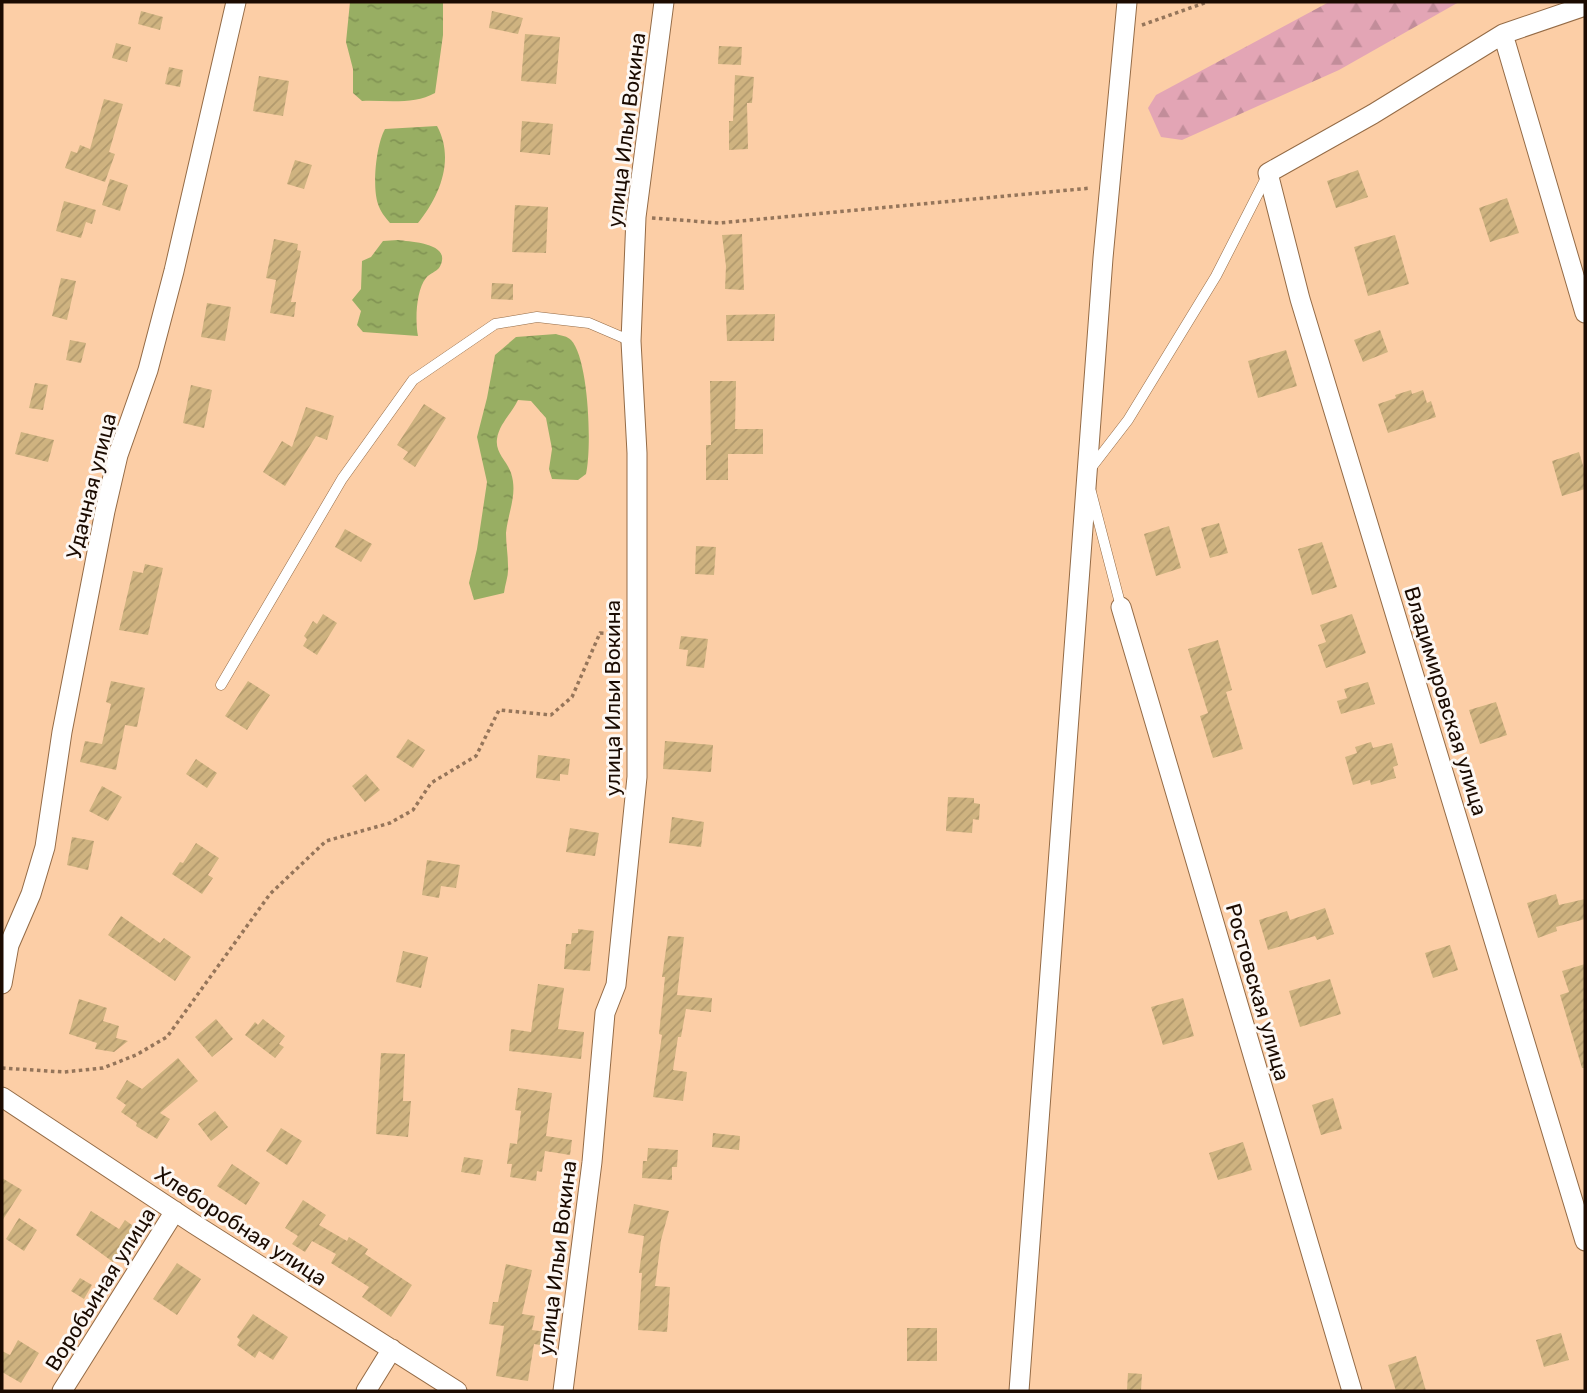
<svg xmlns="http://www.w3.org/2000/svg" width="1587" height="1393" font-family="Rubik,sans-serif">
	<defs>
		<pattern id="forest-firs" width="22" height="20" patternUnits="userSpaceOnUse" patternTransform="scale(1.75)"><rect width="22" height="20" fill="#e3a5b5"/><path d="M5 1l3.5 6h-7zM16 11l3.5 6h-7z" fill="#c28d9a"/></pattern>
		<pattern id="water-ripples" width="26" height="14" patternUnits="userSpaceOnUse" patternTransform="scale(1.75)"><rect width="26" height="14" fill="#98ae63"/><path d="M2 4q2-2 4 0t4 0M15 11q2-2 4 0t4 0" fill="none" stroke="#829454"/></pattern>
		<pattern id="building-hatch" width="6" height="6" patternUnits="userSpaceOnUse" patternTransform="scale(1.75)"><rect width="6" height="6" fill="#cfb380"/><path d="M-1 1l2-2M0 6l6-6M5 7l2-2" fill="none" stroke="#b1996d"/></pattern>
	</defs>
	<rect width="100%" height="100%" fill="#fccea6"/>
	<path fill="url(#forest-firs)" d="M1329 2H1459L1339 70 1182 140 1161 137 1148 108 1156 95Z"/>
	<path fill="url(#water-ripples)" d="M350 2H443V35L435 93C414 105 386 100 362 101L353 93V69L346 42Z
		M437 126C455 159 440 196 418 223H390C385 217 380 211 378 204 372 187 376 145 385 129Z
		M398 240C412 242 454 243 439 268 436 272 430 273 426 278 416 290 415 321 418 336L363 332 357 325 361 311 352 300 361 289 362 261 371 257 383 241Z
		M556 334C562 336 567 336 571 340 589 359 592 448 586 474L578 480 552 479 549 469 552 449 546 418 531 401 518 400C512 413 499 424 497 439 495 453 507 461 511 473 518 494 508 512 506 533 506 544 508 555 508 566 509 575 505 584 504 593L474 600 469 583 477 549 487 482 477 437 487 398 495 355 516 337Z"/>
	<path fill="url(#building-hatch)" d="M141 11 163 17 160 30 138 24Z
		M492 11 523 18 518 34 489 28Z
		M525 34 560 37 556 84 521 81Z
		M116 43 131 47 127 62 112 58Z
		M719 46 742 47 741 65 718 64Z
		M169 67 183 70 180 87 165 84Z
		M735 75 754 77 752 103H747L748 149 729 150V121H733Z
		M259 76 289 81 283 116 253 111Z
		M104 99 123 104 109 152 115 154 105 182 65 168 71 151 77 153 80 145 90 149Z
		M522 121 553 124 550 155 520 152Z
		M295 160 312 165 304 189 287 184Z
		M1358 170 1368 197 1336 208 1327 181Z
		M110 179 128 185 120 211 102 205Z
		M1507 198 1519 233 1490 242 1479 208Z
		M64 201 96 210 92 224 86 222 81 238 56 231Z
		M515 205 548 207 546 253 512 252Z
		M742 234 744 290 725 289 726 266 722 235Z
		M1395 235 1409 284 1368 296 1354 247Z
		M274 239 298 244 297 250 301 251 291 302H296L294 317 270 313 276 280 266 278Z
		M61 278 76 281 67 320 52 316Z
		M492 283 513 284V300L491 299Z
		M207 303 231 307 225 341 201 337Z
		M775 314 774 341H727L726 315Z
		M1380 330 1388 352 1363 362 1354 340Z
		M70 340 86 343 81 363 66 360Z
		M1286 350 1297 386 1258 398 1248 361Z
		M710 381H736L735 429H763V454H728V480H706V445H711Z
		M35 383 48 385 43 410 29 408Z
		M191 385 212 390 204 428 183 423Z
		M1411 390 1412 394 1423 390 1427 403 1431 401 1436 417 1388 433 1378 404 1396 398 1395 395Z
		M424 404 446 418 415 467 403 459 408 452 397 445Z
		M306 407 334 416 327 440 316 436 285 486 263 472 282 441 292 447Z
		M21 432 54 440 48 462 15 454Z
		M1579 452 1585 472V489L1562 496 1552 461Z
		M1219 523 1228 553 1210 558 1201 528Z
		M1169 526 1181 568 1156 576 1144 534Z
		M345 529 372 544 361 562 335 547Z
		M1322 542 1337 587 1312 595 1298 549Z
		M696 546 716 547 714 575 695 574Z
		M145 564 163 568 148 635 119 630 133 571 143 573Z
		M323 614 337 623 317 655 303 646 307 639 304 636 313 621 317 624Z
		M1352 614 1366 653 1326 668 1318 645 1326 642 1320 625Z
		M681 636 708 639 704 668 686 666 688 650 679 649Z
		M1218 640 1232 690 1226 692 1243 749 1213 758 1200 716 1208 713 1188 649Z
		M111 681 145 688 137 727 125 725 116 770 80 762 85 741 102 744 111 704 106 702Z
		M248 681 270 695 247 730 225 716Z
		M1368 682 1375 704 1341 714 1337 701 1347 698 1344 689Z
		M1496 702 1507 735 1480 744 1469 710Z
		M408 739 425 750 413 768 396 757Z
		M665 741 713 745 711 772 663 769Z
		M1371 742 1373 748 1392 743 1398 765 1393 767 1396 778 1371 785 1370 780 1353 785 1345 757 1357 753 1355 747Z
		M538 755 570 759 568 775 560 774V781L536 778Z
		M196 759 217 773 207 788 186 774Z
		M366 774 380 790 365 802 352 786Z
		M102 786 122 797 108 821 89 811Z
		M948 797 974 798V803L980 804 979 820 973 819 972 833 946 831Z
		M672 817 704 822 701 847 669 843Z
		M570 828 599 833 595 856 566 852Z
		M72 837 94 841 88 870 67 865Z
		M196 843 219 858 208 875 213 878 202 894 172 874 180 862 183 863Z
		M427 860 460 865 456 888 441 886 439 898 422 895Z
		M1556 894 1559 905 1585 899V919L1556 927 1557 931 1538 938 1527 903Z
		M1325 908 1334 934 1317 940 1315 936 1268 950 1259 920 1287 911 1290 920Z
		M121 916 160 943 164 938 191 957 175 981 108 935Z
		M578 929 594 931 590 971 564 969 566 944H571L572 933H578Z
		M668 936 684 937 677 995 712 998 711 1012 686 1009 681 1037H678L673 1070 687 1072 683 1101 653 1097 662 1035 659 1034 665 977H662Z
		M1450 945 1458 970 1433 978 1425 953Z
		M403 951 428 957 421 988 396 982Z
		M1585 964V1068H1582L1560 995 1569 992 1562 971Z
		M1330 979 1341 1014 1300 1027 1289 991Z
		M538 984 564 988 558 1029 584 1032 581 1059 509 1051 511 1029 531 1032Z
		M1183 998 1194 1036 1163 1045 1151 1007Z
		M79 999 107 1008 103 1021 119 1026 116 1038 128 1041 114 1052 95 1049 97 1043 69 1034Z
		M216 1019 233 1039 212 1057 195 1037Z
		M263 1019 285 1036 279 1044 284 1047 275 1058 245 1035 255 1022 258 1025Z
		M381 1053 405 1054 403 1101H411L408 1137 376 1134Z
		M178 1058 198 1081 160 1113 170 1119 157 1139 136 1126 137 1123 121 1112 126 1105 116 1098 127 1080 142 1089Z
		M518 1088 552 1093 546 1136 572 1140 570 1155 545 1151 542 1172 537 1171 536 1181 510 1177 512 1164H507L510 1143 517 1144 521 1111 515 1110Z
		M1333 1098 1342 1129 1321 1135 1312 1105Z
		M215 1111 228 1127 211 1141 198 1124Z
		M281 1128 302 1141 287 1165 266 1151Z
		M713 1133 740 1136 739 1150 712 1147Z
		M1243 1142 1252 1170 1218 1180 1209 1153Z
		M648 1148 678 1150 677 1167H672V1180L642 1178 643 1161H647Z
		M464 1157 483 1160 480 1175 461 1172Z
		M232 1164 260 1183 246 1205 217 1186Z
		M2 1178 22 1190 2 1221Z
		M303 1200 326 1215 319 1225 347 1241 349 1237 368 1249 365 1254 412 1285 391 1317 362 1297 369 1287 331 1263 336 1254 312 1241 305 1252 292 1244 298 1236 285 1228Z
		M634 1204 669 1211 661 1240 655 1286 670 1287 667 1332 638 1330 642 1273H639L644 1236 628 1233Z
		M91 1211 119 1229 125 1220 136 1228 113 1262 76 1235Z
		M19 1218 37 1230 24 1251 6 1239Z
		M177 1263 201 1279 177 1315 153 1299Z
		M506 1264 532 1270 522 1314 535 1316 532 1330 547 1332 545 1346 534 1344 528 1381 496 1376 504 1326 489 1324 493 1302H498Z
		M80 1278 92 1285 84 1299 71 1291Z
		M253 1314 288 1337 273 1360 259 1351 255 1358 237 1345 240 1340 237 1337Z
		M907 1328H937V1361H907Z
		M1561 1333 1569 1360 1544 1367 1536 1340Z
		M18 1340 39 1353 21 1383 2 1372V1351L10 1355Z
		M1416 1356 1426 1391H1396L1388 1365Z
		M1128 1373 1142 1374 1141 1390H1127Z"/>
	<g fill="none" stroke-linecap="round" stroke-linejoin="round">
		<g stroke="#946b46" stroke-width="11">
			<path id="service" d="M1091 468 1128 420 1216 276 1267 176
				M1091 492 1121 607
				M221 685 342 479 413 380 495 324 537 317 589 323 631 341"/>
		</g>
		<g stroke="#946b46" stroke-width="21">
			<path id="minor" d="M1585 6 1503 34 1373 114 1268 173 1300 299 1585 1241
				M1503 34 1585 313
				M1121 607 1352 1391
				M2 984 9 945 31 894 45 847 62 732 105 511 118 455 148 370 174 271 236 2
				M2 1097 194 1224 457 1391
				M62 1391 175 1211
				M366 1391 392 1349
				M563 1391 592 1162 605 1013 616 985 637 777V453L631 341 636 217 664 2
				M1019 1391 1103 258 1127 2"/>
		</g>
		<path stroke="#95755a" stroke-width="3.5" stroke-dasharray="3.5 3.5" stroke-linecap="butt" d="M1142 25 1207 2
			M652 218 719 223 1091 188
			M2 1068 64 1072 103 1068 136 1055 167 1037 270 894 326 841 390 823 413 810 431 783 476 756 499 710 551 715 572 697 600 633 619 634"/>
		<use href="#service" stroke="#fff" stroke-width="10"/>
		<use href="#minor" stroke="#fff" stroke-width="19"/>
	</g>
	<g text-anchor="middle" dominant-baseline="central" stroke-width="6" stroke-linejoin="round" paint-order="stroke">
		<g font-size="21" fill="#1b0b01" stroke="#fdf8f4">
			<text transform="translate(626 130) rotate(-83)">улица Ильи Вокина</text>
			<text transform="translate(91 486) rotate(-76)">Удачная улица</text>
			<text transform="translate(612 698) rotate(-90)">улица Ильи Вокина</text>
			<text transform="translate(1446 701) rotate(73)">Владимировская улица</text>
			<text transform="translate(1258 992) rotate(74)">Ростовская улица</text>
			<text transform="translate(241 1226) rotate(33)">Хлеборобная улица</text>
			<text transform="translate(557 1258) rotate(-83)">улица Ильи Вокина</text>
			<text transform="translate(100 1289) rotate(-58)">Воробьиная улица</text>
		</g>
	</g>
	<rect width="1587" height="1393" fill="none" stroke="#1b0b01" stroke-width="7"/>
</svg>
